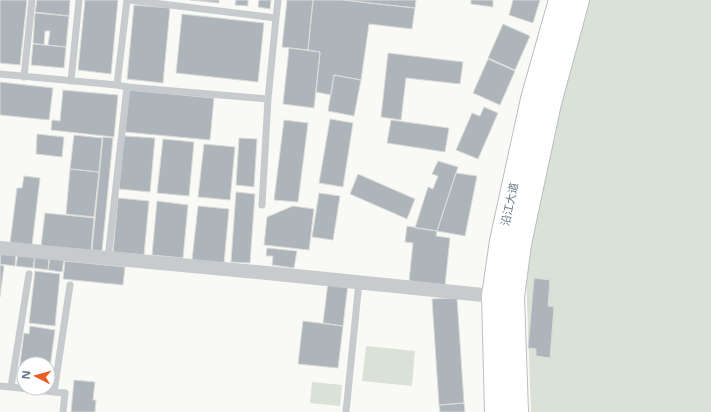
<svg xmlns="http://www.w3.org/2000/svg" width="711" height="412" font-family="'Noto Sans','Noto Sans SC',sans-serif">
	<rect width="100%" height="100%" fill="#f9f9f6"/>
	<path fill="#dae1d7" d="M585 0H711V412H531L525 246Z
		M366 346 415 351 412 386 362 381Z
		M312 382 342 385 340 406 310 403Z"/>
	<path fill="#adb5bb" stroke="#dbdbd8" d="M0 0H27L20 65 0 63Z
		M37 0H70L69 16 35 12Z
		M85 0H118L111 74 78 70Z
		M190 0H219V3Z
		M236 0H248V6L235 5Z
		M259 0H271L270 9 258 7Z
		M287 0H313L308 50 282 47Z
		M313 0H343L415 8 412 29 369 24 361 80 334 75 331 95 316 92 320 52 308 50Z
		M343 0H416L415 8Z
		M471 0H493V7L471 4Z
		M513 0H540L533 23 509 15Z
		M134 5 170 8 163 83 127 79Z
		M35 13 69 16 66 47 48 45 50 31H45L44 45 33 43Z
		M182 14 264 23 258 82 176 73Z
		M503 24 530 36 515 70 488 58Z
		M33 44 66 47 64 68 31 65Z
		M289 48 320 52 314 108 283 104Z
		M388 53 463 62 460 84 406 78 401 120 381 117Z
		M488 59 515 71 500 105 473 93Z
		M334 75 361 80 354 116 328 111Z
		M0 82 53 88 49 120 0 115Z
		M63 90 118 95 114 137 51 130 52 120 60 121Z
		M129 90 214 98 210 140 125 132Z
		M484 107 498 113 478 159 456 150 472 113 480 116Z
		M330 119 353 123 343 187 319 183Z
		M284 120 308 123 298 202 274 200Z
		M391 120 449 128 445 152 387 143Z
		M37 134 64 137 62 157 36 154Z
		M74 135 102 138 99 172 70 169Z
		M124 136 155 138 150 192 119 189Z
		M103 137 113 138 102 251 92 250Z
		M239 138 257 139 254 187 236 185Z
		M163 139 194 142 189 196 157 193Z
		M204 144 235 147 230 200 198 197Z
		M438 161 458 167 437 231 415 228 428 187 433 189 438 176 432 174Z
		M70 169 99 172 94 217 66 214Z
		M456 173 477 176 465 236 437 231Z
		M358 174 415 199 407 219 350 194Z
		M24 176 40 178 32 245 10 243 17 188H22Z
		M236 192 255 194 250 263 231 262Z
		M319 193 340 196 333 240 312 237Z
		M118 198 149 201 144 255 113 252Z
		M157 201 188 205 183 258 152 255Z
		M198 206 229 209 224 263 192 260Z
		M293 206 314 209 309 250 264 245 267 217Z
		M45 213 94 218 91 251 41 246Z
		M407 226 437 231 436 236 450 238 445 285 409 281 413 243 405 242Z
		M267 248 297 251 294 268 272 265 273 256H266Z
		M1 251 16 253 15 266 0 264Z
		M18 253 35 255 33 268 16 266Z
		M35 255 49 257 48 270 34 268Z
		M50 257 64 259 62 272 48 270Z
		M65 261 125 267 123 285 63 279Z
		M0 265 4 266 0 297Z
		M35 271 60 274 55 326 29 323Z
		M534 278 550 280 548 306 554 307 550 358 536 356V349L528 348Z
		M328 282 348 284 343 326 323 323Z
		M457 298 464 403 439 405 432 299Z
		M303 321 343 326 338 368 298 364Z
		M30 326 55 330 48 381V364H24V379H18L24 333 29 334Z
		M74 380 95 382 93 400H96L95 412H71Z
		M464 403 465 412H440L439 405Z"/>
	<g fill="none" stroke-linecap="round" stroke-linejoin="round">
		<g stroke="#babec2" stroke-width="24">
			<path id="primary" d="M496 412 493 296 501 241 532 99 560 0
				M517 412 513 297 520 244 550 103 578 0"/>
		</g>
		<path stroke="#c7cbce" stroke-width="7" d="M276 18 278 0
			M0 74 117 85
			M24 77 32 0
			M71 81 79 0
			M127 87 268 99 276 18 129 0
			M262 205 268 99
			M108 258 127 87 117 85 127 0
			M0 386 11 387 29 274
			M11 387 54 392 70 285
			M54 392 65 393 63 412
			M346 412 359 282"/>
		<path stroke="#c7cbce" stroke-width="14" d="M0 248 277 274 493 296"/>
		<use href="#primary" stroke="#fff" stroke-width="22"/>
	</g>
	<g text-anchor="middle" dominant-baseline="central" stroke-width="4" stroke-linejoin="round" paint-order="stroke">
		<g font-size="11" fill="#667889" stroke="#fff">
			<text transform="translate(509 204) rotate(-78)">沿江大道</text>
		</g>
	</g>
	<g transform="translate(36 376) rotate(276)"><circle r="19" fill="#ffffff" stroke="#c2c9d0"/>
	<path d="M0-3L7 15L0 10L-7 15Z" fill="#eb5d24"/>
	<text y="-6" font-size="11" font-weight="bold" text-anchor="middle" fill="#667889">N</text>
	</g>
</svg>
